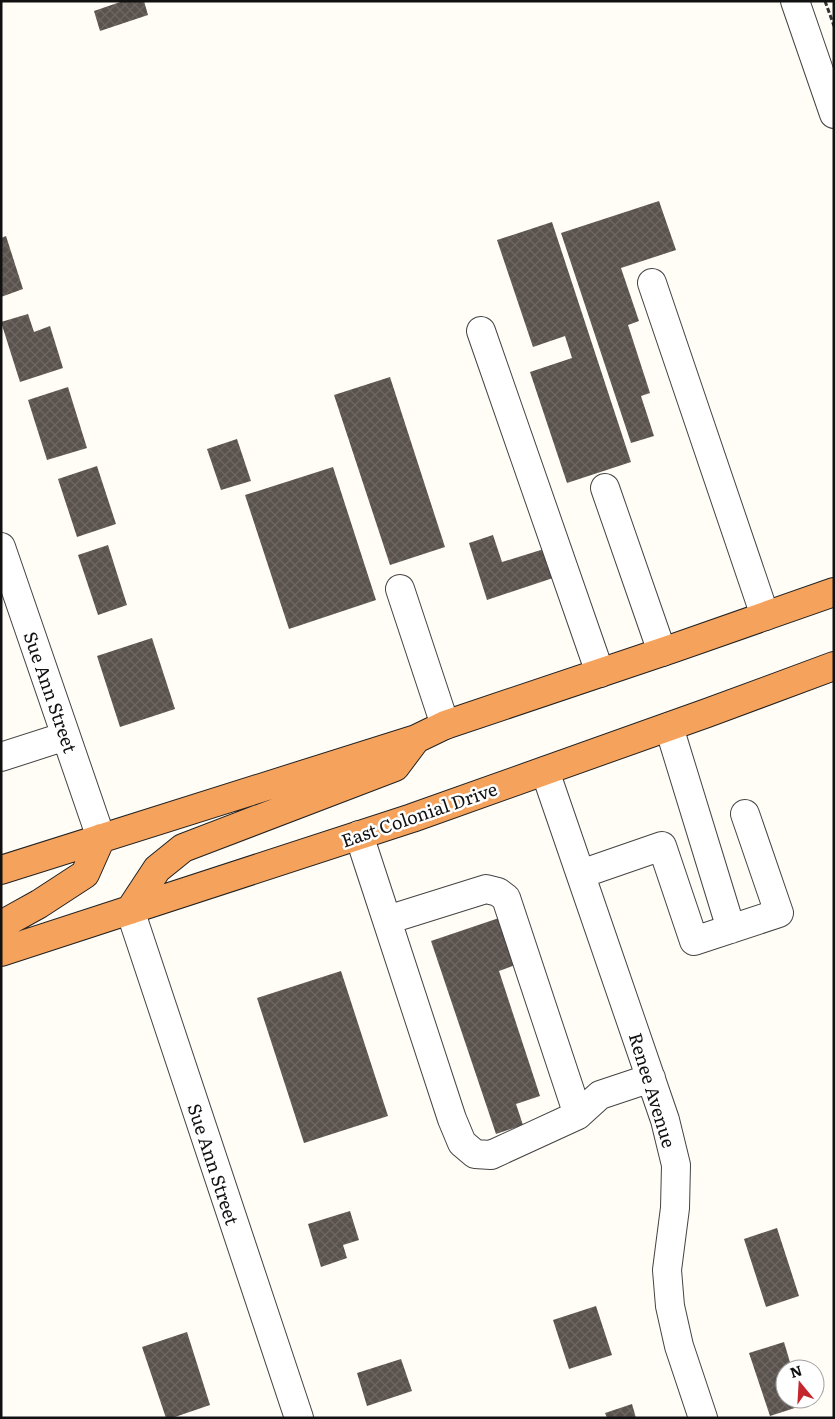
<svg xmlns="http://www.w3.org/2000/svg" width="835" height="1419" font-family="Literata,serif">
	<defs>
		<pattern id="building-cross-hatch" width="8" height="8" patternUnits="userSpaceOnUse" patternTransform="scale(1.25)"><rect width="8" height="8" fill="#5a524d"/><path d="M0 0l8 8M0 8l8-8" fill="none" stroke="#6d6662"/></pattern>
	</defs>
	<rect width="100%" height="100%" fill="#fffdf5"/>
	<path fill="url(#building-cross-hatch)" d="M123 1H144L148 15 100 31 94 11Z
		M659 201 676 250 621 268 639 321 628 325 650 393 641 396 654 436 631 443 561 233Z
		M552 222 631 462 567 483 530 372 572 358 565 336 533 347 497 240Z
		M6 236 23 289 1 297V238Z
		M28 314 34 332 50 326 63 368 20 382 1 322Z
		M390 377 445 547 390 565 334 395Z
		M68 387 87 448 47 460 28 400Z
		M237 439 251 481 221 490 207 449Z
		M97 466 116 524 77 537 58 479Z
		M333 467 376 600 289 629 245 495Z
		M493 535 502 562 544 549 553 578 487 600 469 543Z
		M108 545 127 605 98 615 78 555Z
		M152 638 175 709 120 727 97 656Z
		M499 918 515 965 499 971 540 1096 516 1104 523 1125 496 1134 431 941Z
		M341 971 388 1116 304 1143 257 998Z
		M350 1211 359 1240 343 1245 347 1258 321 1267 308 1224Z
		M777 1228 799 1296 766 1307 744 1239Z
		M596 1306 612 1355 569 1369 553 1320Z
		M187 1332 210 1405 172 1418H166L142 1347Z
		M784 1342 792 1369H785V1399H802L804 1405 770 1416 749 1353Z
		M401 1359 412 1391 367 1406 357 1373Z
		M632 1404 636 1418H607L605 1413Z"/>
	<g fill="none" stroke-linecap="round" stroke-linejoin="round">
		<g stroke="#444" stroke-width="30">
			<path id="minor" d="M795 1 834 114
				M652 283 765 616
				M481 331 600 673
				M605 488 662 652
				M1 547 101 838
				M400 589 445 725
				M669 727 731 929
				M1 757 66 736
				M545 771 665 1120 676 1165 675 1208 667 1270 670 1306 679 1346 703 1418
				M359 835 452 1119 462 1143 475 1154 491 1155 578 1115 600 1095 651 1078
				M581 874 662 846 694 941 779 913 745 814
				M130 910 299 1418
				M387 920 486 889 498 892 506 898 578 1115"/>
		</g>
		<g stroke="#222" stroke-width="30">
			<path id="highway" d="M1 870 416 739 445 725 674 648 834 592
				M130 910 157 869 183 848 395 767 416 739
				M1 925 39 904 85 874 101 838
				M1 952 412 818 707 713 834 666"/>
		</g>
		<path stroke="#333" stroke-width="3" stroke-dasharray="5 2.5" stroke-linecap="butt" d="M825 1 834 26"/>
		<use href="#minor" stroke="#fff" stroke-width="28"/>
		<use href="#highway" stroke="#f5a25d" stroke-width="28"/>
	</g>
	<g text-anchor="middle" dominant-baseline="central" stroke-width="5" stroke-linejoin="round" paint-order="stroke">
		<g font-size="18" fill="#111" stroke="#fff">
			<text transform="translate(51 692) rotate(71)">Sue Ann Street</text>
			<text transform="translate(419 814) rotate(-19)">East Colonial Drive</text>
			<text transform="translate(653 1090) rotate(73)">Renee Avenue</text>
			<text transform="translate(214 1164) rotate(72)">Sue Ann Street</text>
		</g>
	</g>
	<rect width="835" height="1419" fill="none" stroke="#111111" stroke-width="5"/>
	<g transform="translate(800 1384) rotate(342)"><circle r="24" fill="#ffffff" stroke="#a0a0a0"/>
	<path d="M0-4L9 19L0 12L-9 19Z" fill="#c4262e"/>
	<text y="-8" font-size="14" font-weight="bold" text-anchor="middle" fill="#111111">N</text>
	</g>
</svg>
